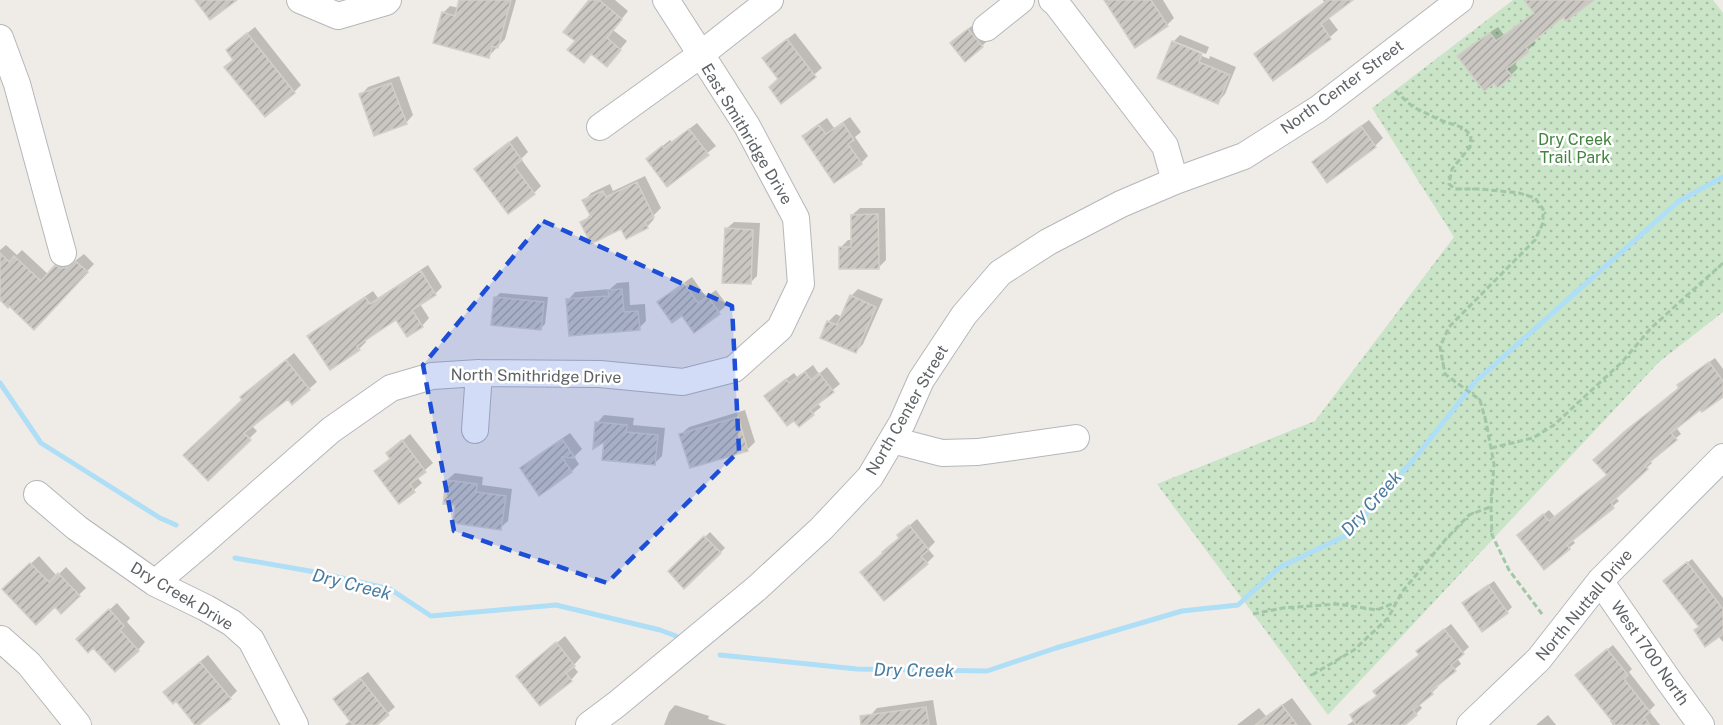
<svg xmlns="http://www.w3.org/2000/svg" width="1723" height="725" font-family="'Public Sans',sans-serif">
	<defs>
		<pattern id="park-dots" width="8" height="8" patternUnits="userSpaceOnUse" patternTransform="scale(1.5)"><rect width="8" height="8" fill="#c9e4c6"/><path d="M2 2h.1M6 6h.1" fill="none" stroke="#a6bca4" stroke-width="1.8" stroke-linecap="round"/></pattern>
		<pattern id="building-hatch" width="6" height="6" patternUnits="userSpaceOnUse" patternTransform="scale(1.5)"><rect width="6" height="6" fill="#cac7c3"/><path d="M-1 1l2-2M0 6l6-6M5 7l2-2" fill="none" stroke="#a7a5a2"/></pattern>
	</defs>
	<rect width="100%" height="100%" fill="#efece7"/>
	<path fill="url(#park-dots)" d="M1513 0H1713L1723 13V312L1659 362 1328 715 1157 484 1315 421 1454 237 1372 108Z"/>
	<path fill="#0003" d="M461 0H516L505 39 488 57 443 13 450 6 459 8Z
		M591 0H615L628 11 613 30 627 41 614 57 592 52 577 41Z
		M1106 0H1163L1174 18 1167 25Z
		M1323 0H1351L1328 17 1338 30 1330 37 1273 79 1256 54 1263 47 1324 2Z
		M1535 0H1592L1563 15 1533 39 1536 43 1514 62 1518 68 1511 75 1459 56 1466 49 1498 27 1504 35 1535 12Z
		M973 25 986 42 982 46 956 38Z
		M255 27 301 85 294 92 234 59 235 43Z
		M795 33 822 68 782 102 780 79 772 51Z
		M1180 35 1209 47 1206 54 1174 41Z
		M1174 41V44L1209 59 1210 56 1236 67 1225 94 1218 102 1159 77Z
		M399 76 413 115 406 123 361 95 368 87Z
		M850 117 861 132 855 137 868 156 861 163 804 136 811 129 827 118 834 128Z
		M1369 120 1383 138 1375 146 1328 180 1314 162 1322 155Z
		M697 123 716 146 668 185 655 152 670 140 672 142Z
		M517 136 528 152 521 159 541 186 534 193 476 169Z
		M645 176 661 208 653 216 654 219 647 227H622L582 223 591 214 584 201 591 193 610 184 613 191Z
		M860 208H885L886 260 879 267 840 248 848 240H853L852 215Z
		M734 222 760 223 757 276 750 283 726 229Z
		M6 245 17 255 22 250 49 275 64 259 68 261H75L84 254 94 264 41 321 0 297V250Z
		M428 265 442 287 435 294 420 304 429 318 422 326 408 335 397 318 365 339 366 342 359 349 309 336 317 329 373 291 378 298Z
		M692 277 706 297 716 290 727 305 719 312 694 331 667 295Z
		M629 282 630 305 645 304 646 321 639 328 568 300 575 292 610 289 617 283Z
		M858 289 883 299 863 344 856 352 828 322 836 314 842 317 851 296Z
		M500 293 548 297 545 324 541 328 496 297Z
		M294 353 317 382 293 403 288 396 251 425 257 431 208 479 244 399 242 397Z
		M1715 358 1723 369V396L1700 408 1676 427 1681 434 1649 460 1652 463 1615 497 1619 501 1572 539 1575 543 1544 568 1524 530 1549 510 1555 517 1609 474 1684 380Z
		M813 365 819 374 827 367 840 384 817 403 821 407 799 425 773 389 794 373 797 377Z
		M745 410 755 442 747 450 681 434 689 427Z
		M604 415 634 418 633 425 665 428 662 456 655 463 605 439 597 423Z
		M570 433 582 449 574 457 579 464 572 471 539 494 522 468 529 461Z
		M410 434 433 463 417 477 422 483 400 502 376 471 391 458 388 453Z
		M455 473 483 477 482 485 512 489 508 521 500 528 447 480Z
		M917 519 935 542 928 549 934 556 927 563 899 535Z
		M710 532 725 548 684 587 670 571Z
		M39 556 57 576 66 567 86 588 61 612 55 605 4 589Z
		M1692 559 1723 598V642L1718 636 1700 626 1670 577Z
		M1494 581 1512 607 1507 612 1469 599Z
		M117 603 130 618 127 622 145 642 138 650 85 632Z
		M1451 624 1469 647 1457 658 1461 664 1436 685 1438 687 1419 704 1422 708 1416 714 1403 725H1347L1355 720 1352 715 1357 709 1378 695 1421 654 1424 645Z
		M565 636 581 657 573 666 578 672 571 680 526 669Z
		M1613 645 1632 669 1629 672 1655 705 1649 711 1660 725H1613L1610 721 1612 719 1582 669Z
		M208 655 237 691 230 698 172 685Z
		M368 672 395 707 374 725H345L351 720 342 692Z
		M1292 698 1312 725H1237L1259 708 1266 716Z
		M933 700 937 725H871L870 716 877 708Z
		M675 705 709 716 708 719 727 725H664L669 712Z
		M1548 715 1556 725H1536Z"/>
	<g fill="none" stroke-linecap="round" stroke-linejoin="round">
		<path stroke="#afdef7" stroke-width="5" d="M0 383 41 443 160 518 176 525
			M235 558 315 572 390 589 431 616 556 605 660 630 676 636
			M720 655 857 669 987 671 1056 648 1182 611 1238 605 1280 567 1347 535 1415 458 1476 381 1679 201 1723 177"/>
	</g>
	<path fill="url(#building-hatch)" stroke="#d3cec6" stroke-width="1.5" d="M195 0H237L210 20Z
		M459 0H511L498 48 492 46 489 58 433 43 442 12 455 16Z
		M589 0H599L622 19 607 38 621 50 607 67 591 54 584 63 567 50 575 41 563 32Z
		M1104 0H1151L1168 26 1135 48Z
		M1328 0H1353L1321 24 1331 39 1273 81 1254 54Z
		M1524 0H1594L1566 21 1563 17 1526 47 1529 52 1506 69 1512 76 1497 88 1494 83 1484 91 1457 56 1490 33 1496 41 1534 13Z
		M968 29 983 47 965 62 950 43Z
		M247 33 295 93 265 117 224 67 233 60 226 50Z
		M787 39 816 77 781 104 769 87 778 79 762 58Z
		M1172 41 1202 54 1199 62 1230 75 1218 104 1157 78Z
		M391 83 407 124 374 136 359 94Z
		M843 123 854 140 848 144 862 164 834 183 802 136 819 125 826 134Z
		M1361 126 1376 147 1327 183 1312 162Z
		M689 129 709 155 667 187 646 159 662 146 664 148Z
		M509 142 522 160 514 166 535 194 508 214 474 169Z
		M637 182 654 217 645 222 648 228 626 239 621 229 591 244 580 222 591 217 582 200 603 191 606 197Z
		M878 214 879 269H839V247H851V215Z
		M725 228 753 230 751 284 722 283Z
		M0 253 9 262 14 256 41 281 55 265 60 268H66L75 261 88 272 34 330 9 306 8 308 0 300Z
		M421 271 436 295 412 310 423 327 407 337 396 320 357 346 360 350 330 370 307 336 365 297 370 304Z
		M684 283 698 303 708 296 720 314 694 333 682 316 672 323 657 302Z
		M622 289 624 312 638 311 640 330 569 336 566 299 609 296 608 290Z
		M850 295 876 307 856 353 820 338 827 321 837 325Z
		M494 297 544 302 541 330 491 325Z
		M286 360 310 390 292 405 288 399 244 433 251 440 208 481 183 455 242 400 240 397Z
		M1709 362 1723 381V397L1702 412 1700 410 1671 433 1677 440 1645 466 1648 469 1611 503 1614 508 1567 545 1570 549 1544 570 1517 535 1543 514 1549 521 1607 475 1593 460 1625 431 1679 388 1677 385Z
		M805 372 811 380 819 373 834 392 810 410 814 415 799 427 794 421 787 426 764 396 786 379 789 383Z
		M738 417 748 451 690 468 679 434Z
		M595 422 627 425 626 432 658 435 655 465 602 460 604 442 593 449Z
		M562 439 575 458 562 457 572 472 539 496 520 468Z
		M402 440 426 472 410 484 415 492 399 504 374 471 390 459 386 453Z
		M446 480 477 484 476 492 506 496 501 530 453 523 455 505 443 504Z
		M909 525 929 550 921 556 928 564 884 601 860 572 883 553 882 552 899 538 897 535Z
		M704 536 721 553 684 589 668 571Z
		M1687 562 1723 609V634L1705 647 1694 630 1699 627 1663 581Z
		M30 563 49 582 58 573 80 596 61 614 55 607 36 625 2 589Z
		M1488 585 1508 613 1482 632 1462 603Z
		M109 609 124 626 120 630 139 651 115 672 93 648 88 653 76 639Z
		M1444 629 1464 654 1451 665 1456 671 1431 691 1433 694 1413 710 1417 715 1405 725H1356L1350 715 1377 696 1373 691 1419 655 1416 651Z
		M556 642 575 666 566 673 572 681 540 706 516 676Z
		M1607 649 1628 675 1624 679 1650 712 1644 717 1650 725H1615L1575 675Z
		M200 662 231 699 199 725H195L176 701 173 704 163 692Z
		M360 678 389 715 377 725H353L333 699Z
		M1282 705 1297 725H1255Z
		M926 707 929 725H861L860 716Z"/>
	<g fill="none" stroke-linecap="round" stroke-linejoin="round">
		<g stroke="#b4b7ba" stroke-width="28">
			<path id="minor" d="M300 0 338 16 386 2 388 0
				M1052 0 1056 3 1165 146 1175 181
				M986 28 1021 0
				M0 38 17 84 63 253
				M600 127 700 55 770 0
				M475 430 479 373
				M892 440 942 453 978 452 1076 438
				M37 494 77 528 155 583 206 608 232 623 251 640 295 725
				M1600 581 1669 681 1701 725
				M155 583 200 545 331 430 391 388 432 376 479 373 600 374 683 382 734 369 780 328 801 284 796 218 747 126 666 0
				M1 639 29 664 78 725
				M589 725 617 704 757 588 821 529 870 477 902 423 921 380 964 315 1000 273 1048 242 1121 204 1175 181 1244 156 1318 109 1460 0
				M1470 725 1539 659 1600 581 1723 457"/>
		</g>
		<path stroke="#a1c6a8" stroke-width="3" stroke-dasharray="6 3" stroke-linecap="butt" d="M1395 91 1413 107 1440 120 1464 128 1471 136 1470 147 1452 169 1449 184 1455 189H1480L1519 193 1535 198 1543 209V223L1535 240 1449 327 1440 347 1445 374 1480 400 1486 422 1494 464 1491 507 1492 535 1509 570 1542 614
			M1491 448 1533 438 1554 425 1622 362 1651 328 1723 263
			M1253 614 1283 608 1338 604 1377 610 1394 603
			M1312 675 1354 650 1388 618 1402 592 1446 539 1469 515 1490 507"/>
		<use href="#minor" stroke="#fff" stroke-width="26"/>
	</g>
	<path fill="#1d4ed8" fill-opacity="0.2" stroke="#1d4ed8" stroke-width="4.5" stroke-dasharray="12 8" stroke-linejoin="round" d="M543 221 732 306 739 451 607 583 454 531 423 365Z"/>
	<g text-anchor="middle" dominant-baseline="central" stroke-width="5" stroke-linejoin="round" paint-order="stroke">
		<g font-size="16" fill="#5e6265" stroke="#fff">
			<text transform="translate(1342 87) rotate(-36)">North Center Street</text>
			<text transform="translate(747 134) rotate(59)">East Smithridge Drive</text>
			<text transform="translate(536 376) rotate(1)">North Smithridge Drive</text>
			<text transform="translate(907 410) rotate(-60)">North Center Street</text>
			<text transform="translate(182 596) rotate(31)">Dry Creek Drive</text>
			<text transform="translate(1584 605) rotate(-50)">North Nuttall Drive</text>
			<text transform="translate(1650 653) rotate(55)">West 1700 North</text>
		</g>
		<g font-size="16" fill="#42843f" stroke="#fff">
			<text x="1575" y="139">Dry Creek<tspan x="1575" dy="18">Trail Park</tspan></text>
		</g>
		<g font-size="18" font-style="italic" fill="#497b9f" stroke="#fff">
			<text transform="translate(1371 503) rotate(-48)">Dry Creek</text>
			<text transform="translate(352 584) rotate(14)">Dry Creek</text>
			<text transform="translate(914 670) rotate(1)">Dry Creek</text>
		</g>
	</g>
</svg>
